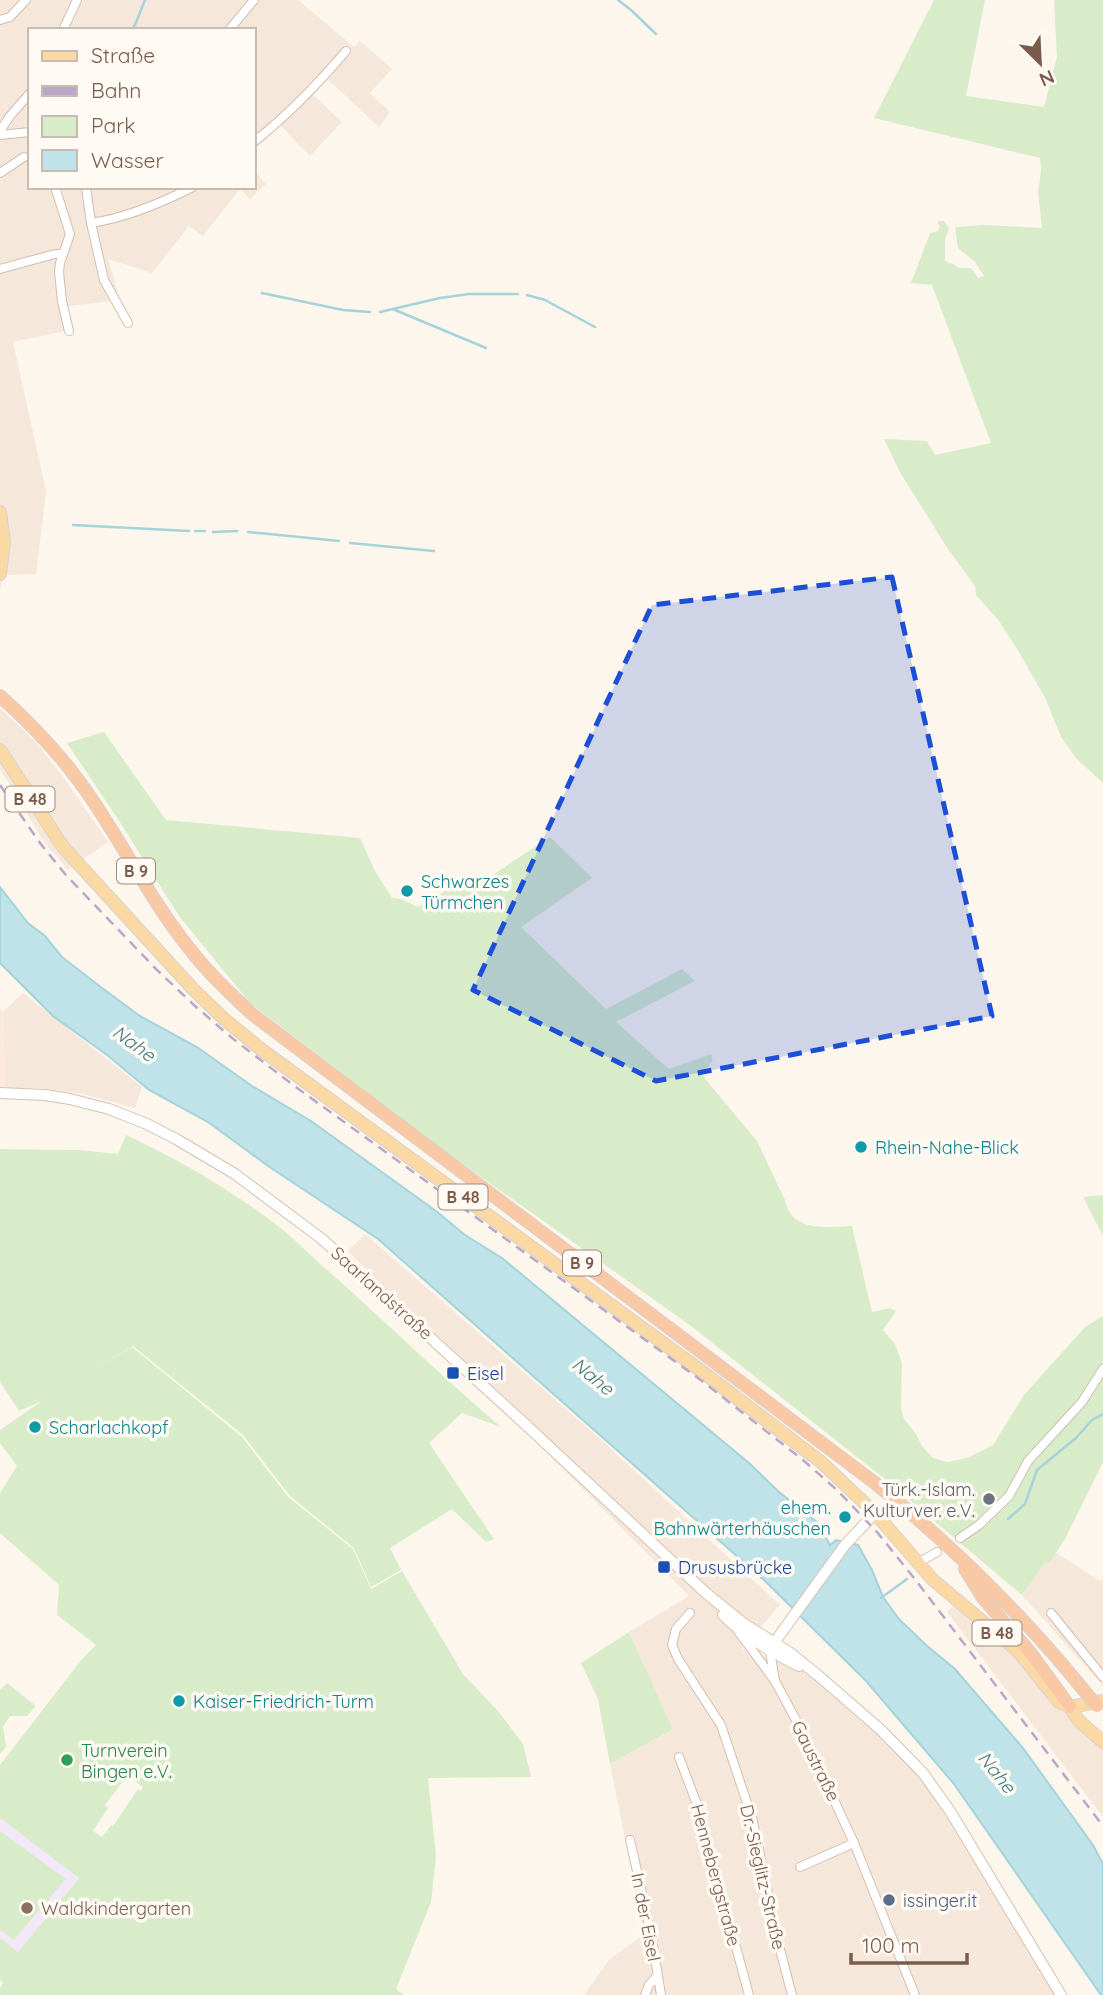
<svg xmlns="http://www.w3.org/2000/svg" width="1103" height="1995" font-family="Quicksand,sans-serif">
	<rect width="100%" height="100%" fill="#fdf6ec"/>
	<path fill="#f5e8da" d="M0 0H298L354 47 360 41 392 69 370 93 390 112 379 127 323 75 308 90 342 122 310 156 275 120 254 138V30H30V187H254V171L266 184 250 199 240 189 203 236 189 226 152 273 108 259 120 300 61 307 64 331 13 342 46 491 36 574 4 575 0 589Z
		M0 708 36 742 61 774 108 842 68 870 43 840 0 769Z
		M23 993 142 1087 135 1108 83 1094 43 1088H5L3 1012Z
		M365 1234 599 1438 780 1605 741 1649 791 1664 814 1676 869 1725 925 1782 1055 1995H584L609 1960 644 1934 610 1764 673 1729 629 1632 689 1596 348 1251Z
		M946 1531 1052 1550 1100 1581 1103 1579V1686L1022 1595Z
		M953 1606 1004 1642 1056 1705 1098 1740 1103 1746V1817L947 1612Z"/>
	<path fill="#fde8e0" d="M0 1009 3 1012 5 1088 0 1089Z"/>
	<path fill="#f3e8fa" d="M0 1818 79 1877 18 1953 0 1938Z"/>
	<path fill="#d8ecc9" fill-rule="evenodd" d="M934 0H985L966 96 1044 107 1057 57 1054 0H1103V783L1076 758 1061 737 1046 700 1019 652 999 621 976 595 975 586 948 549 901 474 884 439 927 441 935 455 991 443 932 285 911 283 930 233 938 231 940 225 937 224 939 221H944L949 228 945 240V261L953 264 959 268H971L978 278 984 276 975 262 958 248 955 227 984 225 1042 228 1038 191 1041 171 1040 158 874 118Z
		M104 732 166 820 360 838 375 871 392 898 401 899 418 907 462 881 473 888 550 837 592 878 521 927 606 1009 682 969 695 981 616 1022 669 1069 711 1054 713 1060 702 1075 757 1141 785 1200C792 1233 826 1227 852 1226L872 1312 890 1308 896 1311 883 1330 895 1344 902 1363 901 1408 904 1419 916 1434 922 1446 933 1458 948 1462 970 1457 993 1445 1024 1395 1085 1327 1103 1316V1462L1065 1539 1050 1562 1044 1564 1022 1595 886 1480 691 1326 453 1157 250 1003 179 916 121 824 67 743Z
		M126 1135C180 1160 231 1190 278 1226 295 1239 310 1255 326 1269 385 1321 441 1376 501 1427L462 1413 429 1443 494 1539 486 1542 452 1509 390 1548 401 1570 371 1587 354 1548 290 1496 243 1435 133 1346 71 1383 132 1347 242 1437 288 1497 353 1549 371 1589 402 1571 463 1674 498 1711 523 1744 531 1777 428 1778 436 1856 431 1902 396 1989 404 1995H0V1988L3 1983 0 1980V1938L18 1952 79 1878 0 1818V1765L82 1659 96 1645 57 1615 59 1585 0 1533V1493L17 1466 0 1443V1430L42 1401 19 1411 0 1382V1149L78 1150 118 1154ZM127 1776 143 1787 141 1791 138 1789 113 1826 111 1825 102 1837 93 1831 108 1808 105 1805Z
		M1103 1195V1236L1083 1197Z
		M629 1632 673 1729 610 1764 598 1699 581 1663Z
		M7 1683 36 1706 27 1716H10L3 1727 6 1747 0 1754V1690Z
		M0 1831 66 1879 14 1940 0 1930Z"/>
	<path fill="#bfe3e8" stroke="#a5d3da" stroke-width="2" d="M0 887 28 923 45 936 62 957 102 988 140 1016 197 1047 252 1086 311 1121 436 1211 465 1235 502 1258 749 1463 779 1492 818 1523 830 1545 836 1540 858 1545 872 1570 883 1597 899 1619 926 1645 955 1669 1023 1748 1093 1845 1103 1864V1995H1101L954 1784 866 1681 765 1581 378 1239 268 1166 208 1122 149 1090 107 1055 53 1016 0 963Z"/>
	<g fill="none" stroke-linecap="round" stroke-linejoin="round">
		<path stroke="#a5d3da" stroke-width="2.5" d="M618 0 631 10 656 34
			M131 30 135 25 145 0
			M262 293 343 310 370 312
			M527 295 545 300 595 327
			M395 310 486 348
			M380 312 440 298 469 294H518
			M73 525 189 531
			M195 531H205
			M213 532 237 531
			M248 532 339 541
			M350 543 434 551
			M1008 1519 1025 1504 1037 1470 1076 1438 1092 1420 1103 1414
			M881 1598 907 1579"/>
		<g stroke="#d1beb0" stroke-width="10">
			<path id="minor" d="M0 20 10 17 26 0
				M63 30 77 0
				M229 30 254 0
				M0 131 10 116 30 93
				M0 135 30 132
				M254 142C289 114 317 85 346 51
				M0 173 24 157
				M55 187 70 234 60 263 59 272 62 301 69 331
				M86 187 91 223 104 280 128 323
				M91 223C126 218 161 203 193 187
				M0 269 55 254H63
				M960 1538 979 1525 1009 1496 1028 1461 1082 1402 1103 1369
				M918 1563 937 1552
				M690 1613 676 1629 672 1645 678 1659 721 1725 753 1821 777 1938 792 1995
				M1051 1613 1103 1677
				M738 1631 775 1681 802 1731 854 1843 915 1995
				M770 1651 775 1681
				M679 1757 698 1807 749 1995
				M630 1840 651 1933 661 1995
				M800 1867 854 1843
				M645 1995 649 1985 657 1976"/>
		</g>
		<g stroke="#d6c0b0" stroke-width="12">
			<path id="secondary" d="M0 1093 45 1095 70 1099 109 1109 147 1124 176 1139 235 1174 322 1239 525 1424 707 1594 743 1623 789 1652 820 1677 881 1730 923 1773 950 1811 1061 1995
				M723 1615C745 1637 771 1652 799 1666
				M770 1651 779 1636 845 1545 875 1513"/>
		</g>
		<g stroke="#dad1cd" stroke-width="14">
			<path id="primary" d="M0 512 4 542 0 574
				M0 750 63 847 193 989 224 1019 262 1050 704 1373 821 1462 875 1513 933 1580 1018 1651 1059 1702 1070 1707 1079 1721 1103 1742
				M1070 1707 1103 1701"/>
		</g>
		<g stroke="#dad1cd" stroke-width="14">
			<path id="trunk" d="M0 696C36 728 69 764 95 804 127 852 153 903 189 948 207 972 230 993 252 1014L875 1483C950 1544 1020 1612 1082 1688
				M965 1569 983 1598 1030 1652 1070 1707"/>
		</g>
		<use href="#minor" stroke="#fff" stroke-width="8"/>
		<use href="#secondary" stroke="#fff" stroke-width="10"/>
		<use href="#primary" stroke="#fbd9a5" stroke-width="12"/>
		<use href="#trunk" stroke="#f9c8a4" stroke-width="12"/>
		<path stroke="#b9a8c9" stroke-width="2.5" stroke-dasharray="10 7" stroke-linecap="butt" d="M0 785 40 843 65 874 155 968 195 1006 232 1038 293 1085 702 1381 803 1460 837 1490 877 1532 914 1578 1103 1826"/>
		<g stroke="#dad1cd" stroke-width="14" stroke-linecap="butt">
			<path id="trunk-bridge" d="M1082 1688 1097 1706"/>
		</g>
		<use href="#trunk-bridge" stroke="#f9c8a4" stroke-width="12"/>
	</g>
	<path fill="#1d4ed8" fill-opacity="0.2" stroke="#1d4ed8" stroke-width="5" stroke-dasharray="14 9" stroke-linejoin="round" d="M892 577 992 1016 656 1081 473 990 652 605Z"/>
	<g fill="#0f9aa8" stroke="#fffaf3" stroke-width="2.5">
		<circle cx="407" cy="891" r="7"/>
		<circle cx="861" cy="1147" r="7"/>
		<circle cx="35" cy="1427" r="7"/>
		<circle cx="845" cy="1517" r="7"/>
		<circle cx="179" cy="1701" r="7"/>
	</g>
	<g fill="#1a4fb4" stroke="#fffaf3" stroke-width="2.5">
		<rect x="446" y="1366" width="14" height="14" rx="3.5"/>
		<rect x="657" y="1560" width="14" height="14" rx="3.5"/>
	</g>
	<circle fill="#6b7280" stroke="#fffaf3" stroke-width="2.5" cx="989" cy="1499" r="7"/>
	<circle fill="#2e9e5b" stroke="#fffaf3" stroke-width="2.5" cx="67" cy="1760" r="7"/>
	<circle fill="#5c6f8a" stroke="#fffaf3" stroke-width="2.5" cx="889" cy="1900" r="7"/>
	<circle fill="#8d6e63" stroke="#fffaf3" stroke-width="2.5" cx="27" cy="1908" r="7"/>
	<g text-anchor="middle" dominant-baseline="central" stroke-width="7" stroke-linejoin="round" paint-order="stroke">
		<g fill="#fffaf3" stroke="#a28b7f" stroke-width="2">
			<rect x="5.5" y="786.5" width="49" height="25" rx="5"/>
			<rect x="117" y="858.5" width="38" height="25" rx="5"/>
			<rect x="438.5" y="1184.5" width="49" height="25" rx="5"/>
			<rect x="563" y="1250.5" width="38" height="25" rx="5"/>
			<rect x="972.5" y="1620.5" width="49" height="25" rx="5"/>
		</g>
		<g font-size="16" font-weight="bold" fill="#7a5c4d">
			<text x="30" y="799">B 48</text>
			<text x="136" y="871">B 9</text>
			<text x="463" y="1197">B 48</text>
			<text x="582" y="1263">B 9</text>
			<text x="997" y="1633">B 48</text>
		</g>
		<g font-size="18" fill="#0d838f" stroke="#fffaf3" text-anchor="start">
			<text x="421" y="881">Schwarzes<tspan x="421" dy="21">Türmchen</tspan></text>
			<text x="875" y="1147">Rhein-Nahe-Blick</text>
			<text x="49" y="1427">Scharlachkopf</text>
			<text x="831" y="1507" text-anchor="end">ehem.<tspan x="831" dy="21">Bahnwärterhäuschen</tspan></text>
			<text x="193" y="1701">Kaiser-Friedrich-Turm</text>
		</g>
		<g font-size="18" fill="#7a5c4d" stroke="#fffaf3">
			<text transform="translate(382 1293) rotate(42)">Saarlandstraße</text>
			<text transform="translate(816 1761) rotate(64)">Gaustraße</text>
			<text transform="translate(716 1875) rotate(75)">Hennebergstraße</text>
			<text transform="translate(763 1877) rotate(77)">Dr.-Sieglitz-Straße</text>
			<text transform="translate(646 1917) rotate(79)">In der Eisel</text>
		</g>
		<g font-size="18" fill="#164399" stroke="#fffaf3" text-anchor="start">
			<text x="467" y="1373">Eisel</text>
			<text x="678" y="1567">Drususbrücke</text>
		</g>
		<g font-size="18" fill="#5b616d" stroke="#fffaf3" text-anchor="end">
			<text x="975" y="1489">Türk.-Islam.<tspan x="975" dy="21">Kulturver. e.V.</tspan></text>
		</g>
		<g font-size="18" fill="#27864d" stroke="#fffaf3" text-anchor="start">
			<text x="81" y="1750">Turnverein<tspan x="81" dy="21">Bingen e.V.</tspan></text>
		</g>
		<g font-size="18" fill="#4e5e75" stroke="#fffaf3" text-anchor="start">
			<text x="903" y="1900">issinger.it</text>
		</g>
		<g font-size="18" fill="#785e54" stroke="#fffaf3" text-anchor="start">
			<text x="41" y="1908">Waldkindergarten</text>
		</g>
		<g font-size="19" font-style="italic" fill="#437c86" stroke="#fffaf3">
			<text transform="translate(134 1043) rotate(36)">Nahe</text>
			<text transform="translate(593 1376) rotate(39)">Nahe</text>
			<text transform="translate(997 1772) rotate(51)">Nahe</text>
		</g>
	</g>
	<rect x="28" y="28" width="228" height="161" fill="#fffaf3" stroke="#cabbb1" stroke-width="2"/>
	<rect x="42" y="51" width="35" height="10" fill="#fbd9a5" stroke="#cabbb1" stroke-width="2"/>
	<text x="91" y="63" font-size="21" fill="#7a5c4d">Straße</text>
	<rect x="42" y="86" width="35" height="10" fill="#b9a8c9" stroke="#cabbb1" stroke-width="2"/>
	<text x="91" y="98" font-size="21" fill="#7a5c4d">Bahn</text>
	<rect x="42" y="116" width="35" height="21" fill="#d8ecc9" stroke="#cabbb1" stroke-width="2"/>
	<text x="91" y="133" font-size="21" fill="#7a5c4d">Park</text>
	<rect x="42" y="150" width="35" height="21" fill="#bfe3e8" stroke="#cabbb1" stroke-width="2"/>
	<text x="91" y="168" font-size="21" fill="#7a5c4d">Wasser</text>
	<g transform="translate(1040 63) rotate(156)" stroke="#fffaf3" stroke-width="5" paint-order="stroke">
	<path d="M0-5L12 26L0 18L-12 26Z" fill="#7a5c4d"/>
	<text y="-10" font-size="19" font-weight="bold" text-anchor="middle" fill="#7a5c4d">N</text>
	</g>
	<path d="M851 1953v10h116v-10" fill="none" stroke="#7a5c4d" stroke-width="3.5"/>
	<text x="862" y="1953" font-size="21" fill="#7a5c4d" stroke="#fffaf3" stroke-width="5" paint-order="stroke">100 m</text>
</svg>
